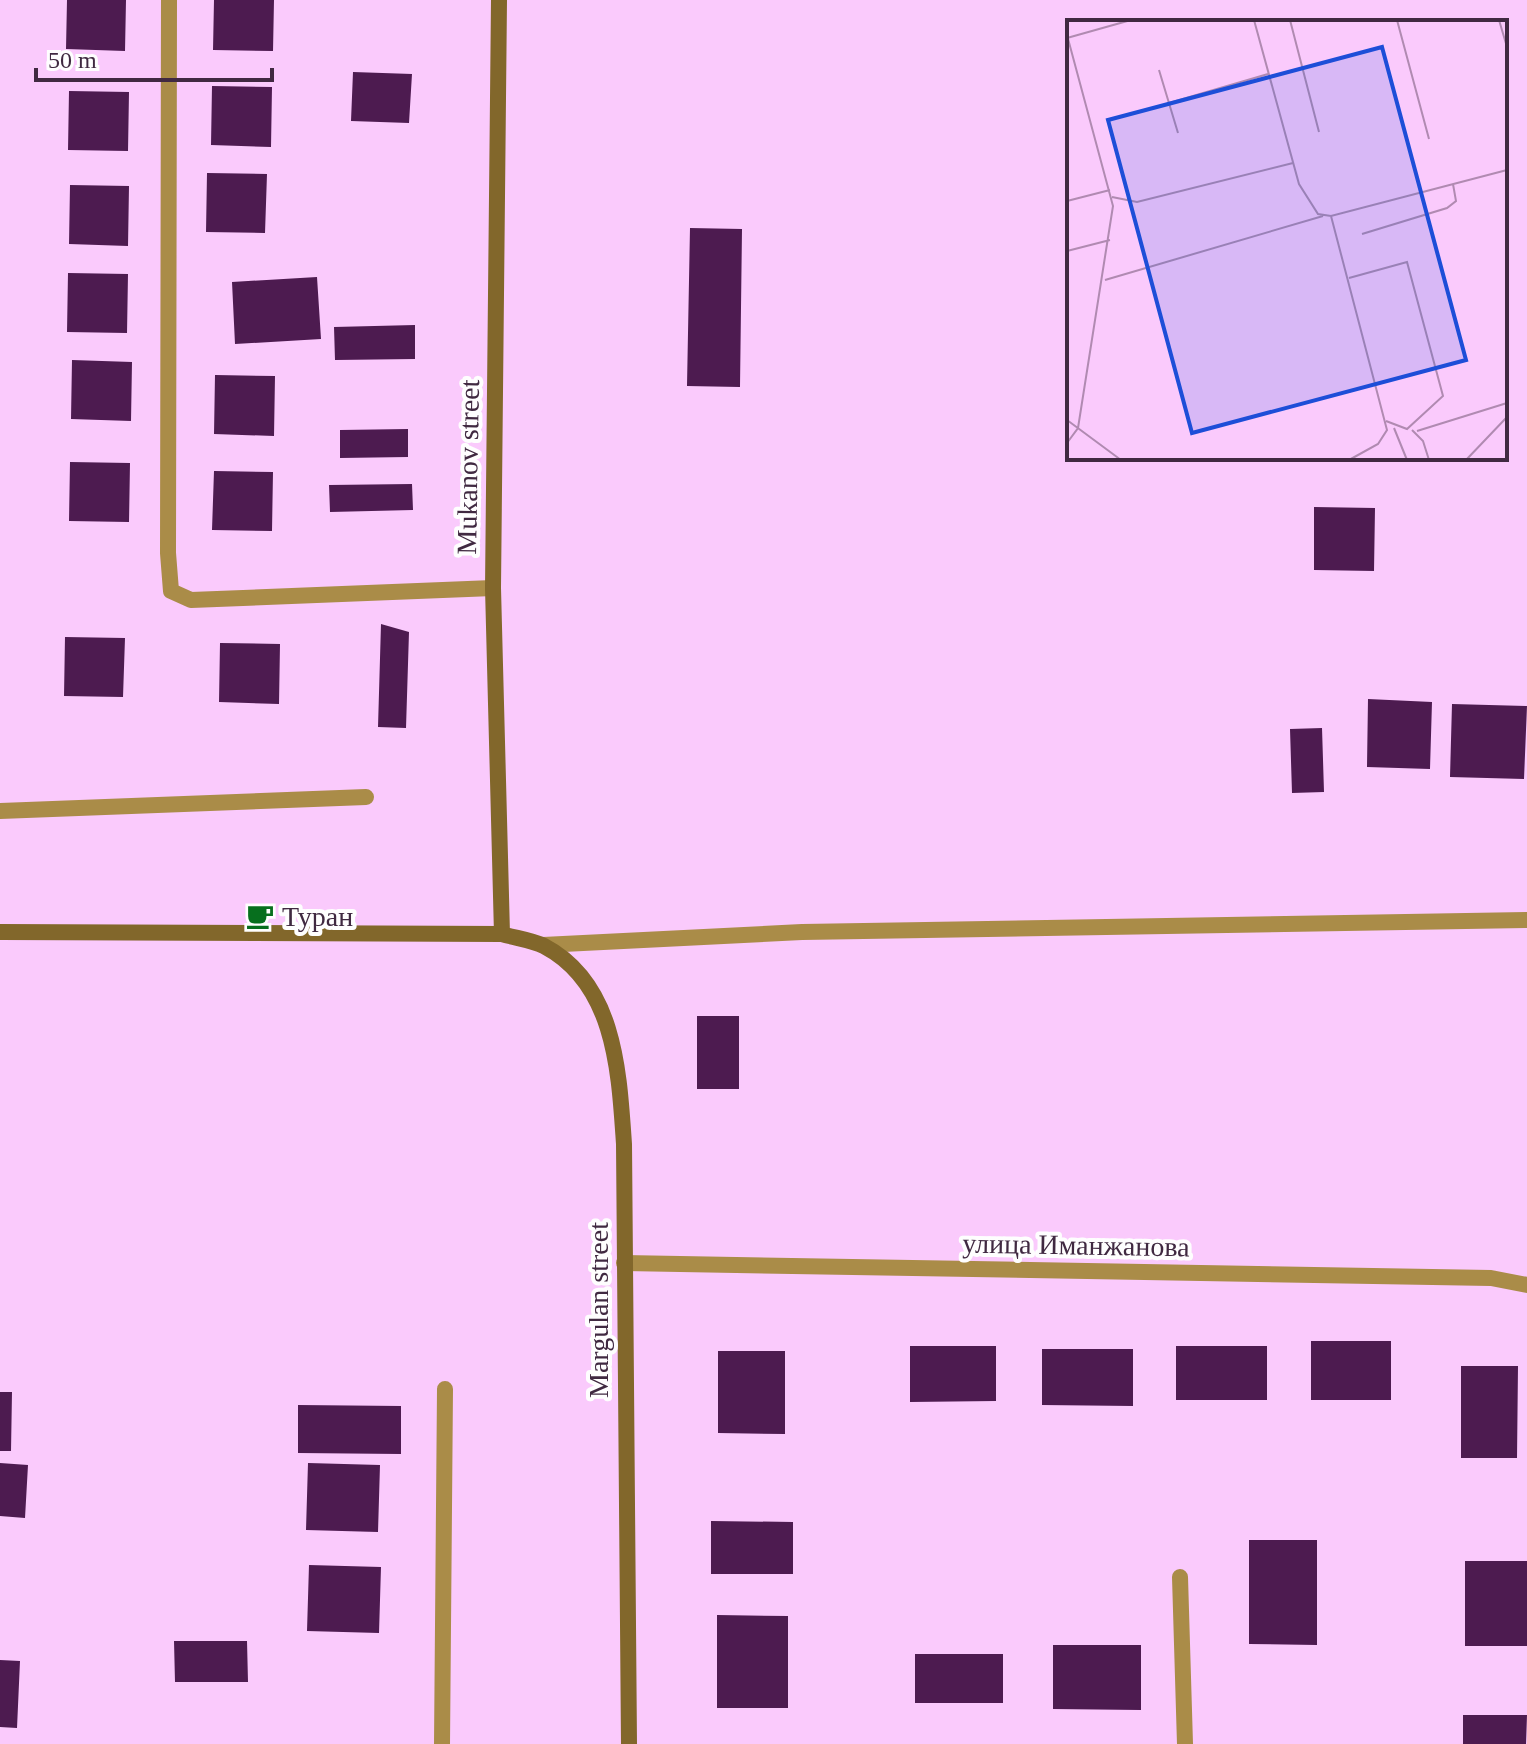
<svg xmlns="http://www.w3.org/2000/svg" width="1527" height="1744" font-family="'Times New Roman',serif">
	<rect width="100%" height="100%" fill="#facafc"/>
	<path fill="#4d1b50" d="M67 0H126L125 51 66 49Z
		M214 0H274L273 51 213 50Z
		M353 72 412 74 409 123 351 121Z
		M212 86 272 87 271 147 211 145Z
		M69 91 129 92 128 151 68 150Z
		M207 173 267 174 265 233 206 232Z
		M70 185 129 186 128 246 69 244Z
		M690 228 742 229 740 387 687 386Z
		M68 273 128 274 127 333 67 332Z
		M317 277 321 339 235 344 232 282Z
		M415 325V359L335 360 334 327Z
		M72 360 132 362 131 421 71 419Z
		M215 375 275 376 274 436 214 434Z
		M408 429V457L340 458V430Z
		M70 462 130 463 129 522 69 521Z
		M214 471 273 472 272 531 212 530Z
		M412 484 413 510 330 512 329 485Z
		M1314 507 1375 508 1374 571 1314 570Z
		M381 624 409 632 406 728 378 727Z
		M65 637 125 638 123 697 64 696Z
		M220 643 280 644 279 704 219 702Z
		M1368 699 1432 702 1430 769 1367 767Z
		M1452 704 1527 706 1524 779 1450 777Z
		M1322 728 1324 792 1292 793 1290 729Z
		M697 1016H739V1089H697Z
		M1311 1341H1391V1400H1311Z
		M910 1346H996V1401L910 1402Z
		M1176 1346H1267V1400H1176Z
		M1042 1349H1133V1406L1042 1405Z
		M718 1351H785V1434L718 1433Z
		M1461 1366H1518L1517 1458H1461Z
		M0 1392H12L11 1451H0Z
		M298 1405 401 1406V1454L298 1453Z
		M0 1463 28 1465 25 1518 0 1516Z
		M308 1463 380 1465 378 1532 306 1530Z
		M711 1521 793 1522V1574H711Z
		M1249 1540H1317V1645L1249 1644Z
		M1465 1561H1527V1646H1465Z
		M309 1565 381 1567 379 1633 307 1631Z
		M717 1615 788 1616V1708H717Z
		M174 1641H247L248 1682H175Z
		M1053 1645H1141V1710L1053 1709Z
		M915 1654H1003V1703H915Z
		M0 1660 20 1661 17 1728 0 1727Z
		M1463 1715H1527L1526 1744H1463Z"/>
	<g fill="none" stroke-linecap="round" stroke-linejoin="round">
		<path stroke="#aa8c48" stroke-width="16" d="M0 811 366 797"/>
		<path stroke="#aa8c48" stroke-width="16" d="M169 0 168 553 171 591 191 600 493 588
			M543 945 802 932 1527 920
			M624 1263 1491 1278 1527 1285
			M1180 1577 1185 1744
			M442 1744 445 1389"/>
		<path stroke="#82672b" stroke-width="16" d="M499 0 493 588 502 934
			M0 932 502 934C515 938 532 940 544 946 616 984 619 1073 624 1144L629 1744"/>
	</g>
	<defs>
		<g id="cafe-bare" transform="scale(2.16)"><path d="M-5.5-4.5H6V0H3Q3 3.5 0 3.5H-2.5Q-5.5 3.5-5.5 0ZM3-3.2v2h1.7v-2ZM-6 4.5H4V6H-6Z" fill="#076f1e" stroke="#fefefe" stroke-width="2.5" paint-order="stroke"/></g>
	</defs>
	<g fill-rule="evenodd">
		<use href="#cafe-bare" x="260" y="916"/>
	</g>
	<g text-anchor="middle" dominant-baseline="central" stroke-width="8" stroke-linejoin="round" paint-order="stroke">
		<g font-size="28" fill="#402941" stroke="#fefefe">
			<text transform="translate(468 467) rotate(-89)">Mukanov street</text>
			<text transform="translate(1076 1245) rotate(1)">улица Иманжанова</text>
			<text transform="translate(598 1310) rotate(-90)">Margulan street</text>
		</g>
		<g font-size="28" fill="#402941" stroke="#fefefe" text-anchor="start">
			<text x="282" y="916">Туран</text>
		</g>
	</g>
	<g transform="translate(1067 20)">
		<rect width="440" height="440" fill="#facafc"/>
		<path fill="none" stroke="#b08ab1" stroke-width="2" d="M187 0 232 164 251 194 264 196 440 150M223 0 252 112M330 0 362 119M432 0 440 27M0 15 46 186 11 408 0 423M0 18 64 0M92 50 111 113M102 83 201 54M45 177 70 182 226 143M0 181 43 170M264 196 320 410 311 424 282 440M295 214 380 188 389 181 386 164M0 231 43 220M282 258 340 242 376 376 340 409 319 401M38 260 256 196M0 400 54 440M327 408 340 440M345 410 356 421 362 440M350 411 440 383M399 440 440 397"/>
		<path fill="#1d4ed8" fill-opacity="0.15" stroke="#1d4ed8" stroke-width="4" d="M315 27 399 340 125 413 41 100Z"/>
		<rect width="440" height="440" fill="none" stroke="#402941" stroke-width="4"/>
	</g>
	<path d="M36 68v12h236v-12" fill="none" stroke="#402941" stroke-width="4"/>
	<text x="48" y="68" font-size="24" fill="#402941" stroke="#fefefe" stroke-width="6" paint-order="stroke">50 m</text>
</svg>
